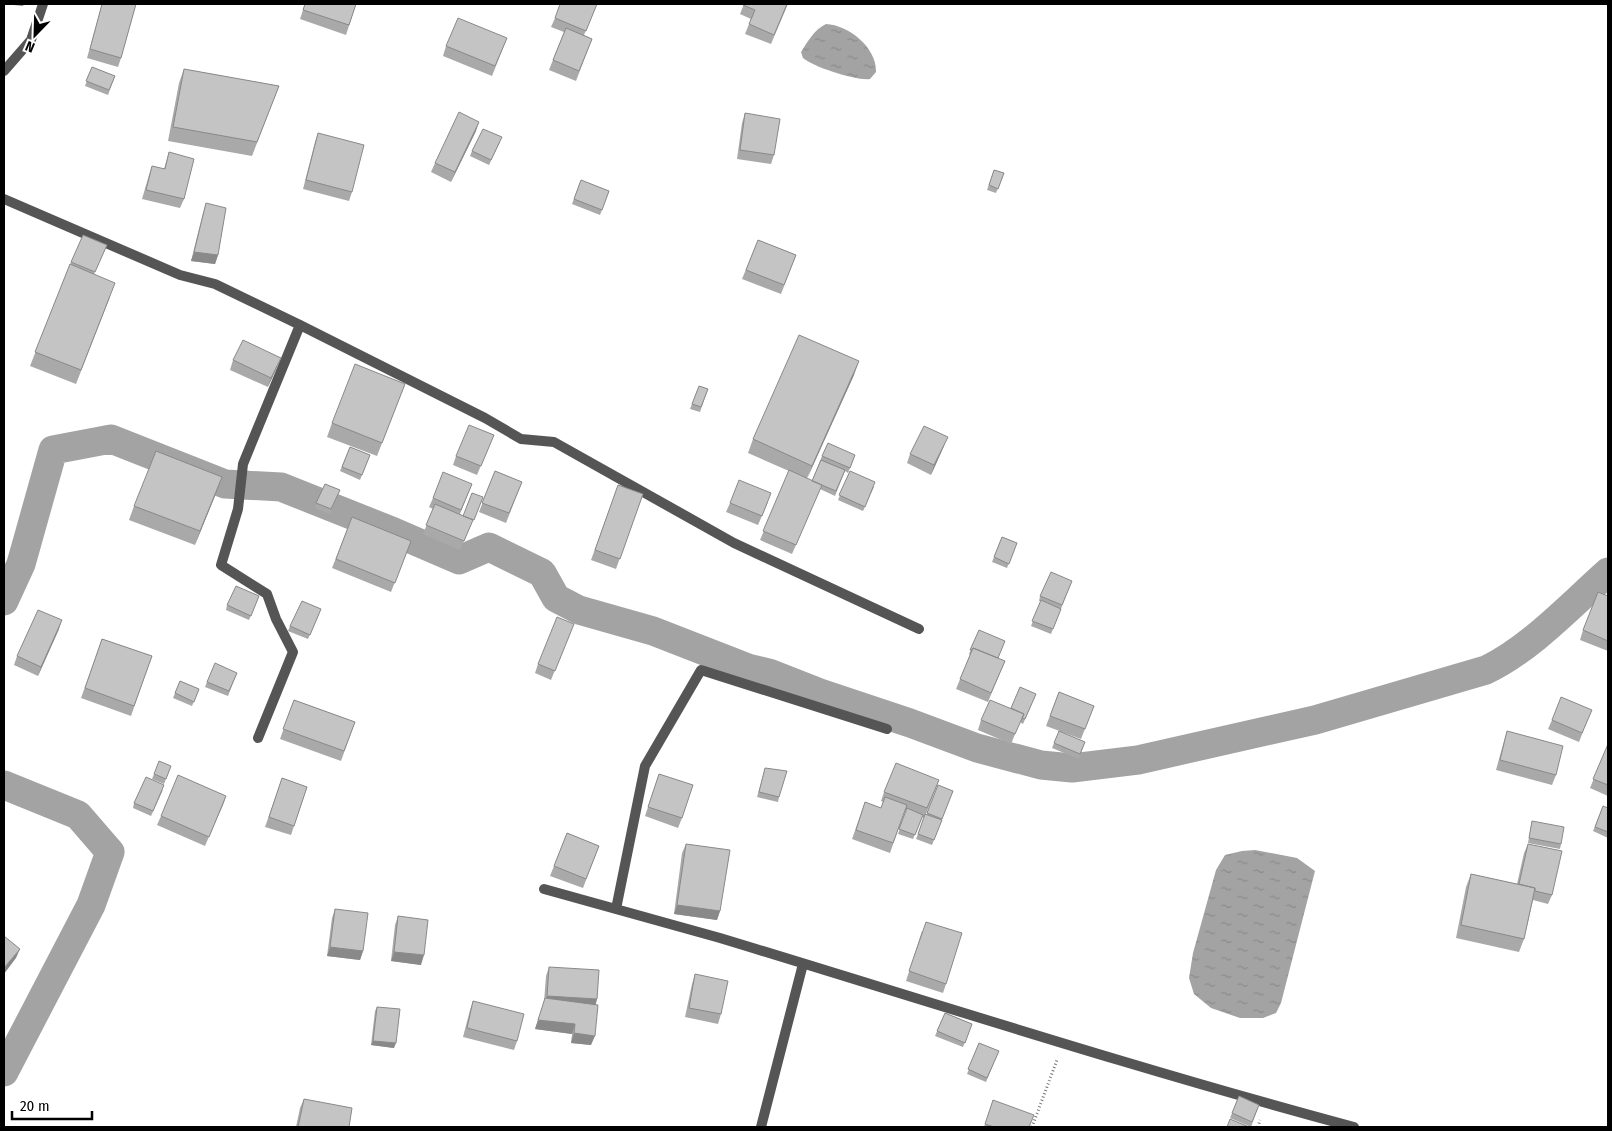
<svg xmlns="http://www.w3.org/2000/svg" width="1612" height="1131" font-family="'Fira Sans Condensed',sans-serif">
	<defs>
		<pattern id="water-ripples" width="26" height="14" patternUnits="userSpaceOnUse" patternTransform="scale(1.25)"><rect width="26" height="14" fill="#a3a3a3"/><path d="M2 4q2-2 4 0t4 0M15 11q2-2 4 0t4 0" fill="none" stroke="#8b8b8b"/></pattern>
	</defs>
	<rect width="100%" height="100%" fill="#fff"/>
	<path fill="url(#water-ripples)" d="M826 24C849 25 877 48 876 72L870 79C857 81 813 67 803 58L801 52C808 41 814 30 826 24Z
		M1255 850 1297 858 1315 871 1281 1003 1276 1013 1263 1018H1240L1211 1008 1194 994 1189 978 1193 953 1216 870 1225 855 1242 851Z"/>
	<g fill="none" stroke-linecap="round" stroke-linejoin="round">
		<path stroke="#a3a3a3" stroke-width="29" d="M4 601 21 564 53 450 111 439 225 484 281 487 394 532 459 560 489 547 542 573 556 598 579 610 653 631 748 668 769 673 820 693 910 723 977 748 1041 765 1072 768 1138 760 1315 720 1486 670C1530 649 1571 605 1608 572
			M4 785 78 815 110 852 91 905 4 1072"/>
		<path stroke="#777" stroke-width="3" stroke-dasharray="1 2.5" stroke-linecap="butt" d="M1032 1127 1057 1060
			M1258 1127 1260 1120"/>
		<path stroke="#555" stroke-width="10" d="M4 71 31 40 43 4
			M4 199 180 275 215 284 300 325 485 418 521 439 554 442 734 543 919 629
			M258 738 293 652 276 619 267 594 221 565 238 509 243 464 300 325
			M544 889C602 905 661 921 720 938 931 1002 1141 1070 1354 1127
			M616 909 645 766 701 670 887 729
			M761 1127 803 964"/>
	</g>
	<path fill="#a9a9a9" d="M102 4H136L121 58 118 67 87 58Z
		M305 4H356L346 35 300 19Z
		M597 4 584 35 592 39 576 81 549 70 564 32 551 27 555 18Z
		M744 4H788L771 44 745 34 751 19 740 14Z
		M507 38 492 76 443 56 446 46Z
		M92 67 115 76 108 95 85 86Z
		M184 69 279 86 252 156 168 141 179 83Z
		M745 113 774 155 771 164 737 159 742 123Z
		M476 131 451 182 431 172 435 163Z
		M318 133 352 192 349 201 303 189 315 142Z
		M500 142 489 165 470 156 472 151Z
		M169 152 184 199 180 208 142 199 149 175 152 166 164 169Z
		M994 170 1004 173 996 193 987 190Z
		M581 180 609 191 600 215 572 204Z
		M206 203 218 255 215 264 191 261 203 213Z
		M758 240 796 255 781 294 742 279Z
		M107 245 94 274 110 297 76 384 30 366 71 262Z
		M281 358 268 387 230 370 233 360Z
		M854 375 807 478 812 481 822 456 855 455 848 473 845 471 835 496 820 489 792 554 760 540 789 471 748 453 753 439Z
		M405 384 377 456 327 437 332 423Z
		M699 386 708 389 700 412 690 409Z
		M490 444 477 475 453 465 456 456Z
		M944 446 931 475 907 463 910 454Z
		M350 447 370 455 360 480 340 471Z
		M495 471 522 482 506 523 479 512Z
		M850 471 874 487 863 511 838 500Z
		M325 484 340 490 330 514 315 508Z
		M472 484 460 514 463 516 483 497 460 550 423 534 433 509 429 507 433 498Z
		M618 485 643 494 616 569 591 560Z
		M217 491 195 545 129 520 134 506Z
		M768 502 758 525 726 512 730 503Z
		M352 517 411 541 391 592 332 568Z
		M1002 537 1017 543 1007 568 992 562Z
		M1072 581 1051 634 1031 626 1041 601H1039L1040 596Z
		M259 596 249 620 226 610 227 605Z
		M1608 596V651L1580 640 1583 630Z
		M319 614 308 639 288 631 290 626Z
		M59 629 38 676 14 665 17 656Z
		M979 630 998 659 1005 661 988 702 956 689 970 655 969 654Z
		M570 633 551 680 535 673 538 664Z
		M102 639 152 656 131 716 81 698Z
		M237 673 228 696 205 687 207 682Z
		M180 681 199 689 192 706 173 698Z
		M1059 692 1094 706 1081 739 1046 726Z
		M1036 694 1023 724 1020 722 1011 744 978 730 981 720 1011 708Z
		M294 700 355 722 341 761 280 739Z
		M1588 719 1579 742 1548 729 1552 720Z
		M1059 731 1085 742 1079 759 1052 748Z
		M1507 731 1556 775 1552 785 1496 770 1504 741Z
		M1608 744V796L1590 788Z
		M171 766 164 784 152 779 154 774Z
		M765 768 779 797 778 802 757 797Z
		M659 774 682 818 678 828 645 816Z
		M282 778 307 787 291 835 265 827Z
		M939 780 926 814H927L938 785 953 791 932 845 916 839 924 818 922 817 913 839 898 834 906 811 905 810 890 853 852 839 865 802 881 808 883 802 881 801 884 792Z
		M163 790 151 816 133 808 134 803Z
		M226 796 205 846 157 825 161 816Z
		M1603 806 1608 808V838L1593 831Z
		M1532 821 1561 844 1560 849 1528 843 1531 826Z
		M567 833 599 846 583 888 550 876Z
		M686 844 720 911 717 920 674 914 682 853Z
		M1528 844 1552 895 1548 904 1533 900 1524 939 1519 952 1456 938 1466 887 1471 874 1517 884 1524 853Z
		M335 909 363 951 360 960 327 956 332 918Z
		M398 916 421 965 391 961 395 925Z
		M922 931 946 984 943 993 906 981Z
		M549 967 597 999 596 1004 591 1045 571 1043 572 1034 535 1029 544 1002 546 976Z
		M695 974 721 1014 718 1024 685 1017 692 984Z
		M473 1001 517 1041 514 1050 463 1037 470 1010Z
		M377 1007 394 1048 371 1045 375 1011Z
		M945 1013 972 1024 963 1047 935 1036Z
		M979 1043 999 1051 986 1082 967 1074Z
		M1239 1096 1259 1105 1251 1127 1230 1118Z
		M304 1099 349 1127H296L300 1108Z
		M993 1100 1029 1127H984Z"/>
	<path fill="#898989" d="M4 4H24L23 6Z
		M479 122 476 131 451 182 455 172Z
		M194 252 218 255 215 264 191 261Z
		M281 358 277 367 268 387 271 378Z
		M859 361 854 375 807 479 812 466Z
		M948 437 944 446 931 475 934 465Z
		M222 477 217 491 195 545 200 531Z
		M62 620 59 629 38 676 41 667Z
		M226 796 223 805 205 846 209 837Z
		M677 905 720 911 717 920 674 914Z
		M330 947 363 951 360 960 327 956Z
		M20 949 16 958 4 974V968Z
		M394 952 424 955 421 965 391 961Z
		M547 996 597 999 594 1008 544 1005Z
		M538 1020 575 1024 572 1034 535 1029Z
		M574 1033 595 1036 591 1045 571 1043Z
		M373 1041 396 1043 394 1048 371 1045Z"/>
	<path fill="#c4c4c4" stroke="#898989" d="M102 4H136L121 58 90 49Z
		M305 4H356L349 25 303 10Z
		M560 4H597L586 31 555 18Z
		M744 4H787L774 35 749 24 755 10 743 5Z
		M458 18 507 38 495 66 446 46Z
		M566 28 592 39 579 71 553 60Z
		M92 67 115 76 109 90 86 81Z
		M184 69 279 86 257 142 173 127Z
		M459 112 479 122 455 172 435 163Z
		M745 113 780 119 774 155 740 150Z
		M483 129 502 137 491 160 472 151Z
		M318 133 364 145 352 192 306 180Z
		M169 152 194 159 184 199 146 190 152 166 165 169Z
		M994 170 1004 173 998 189 989 185Z
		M581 180 609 191 602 210 574 199Z
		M206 203 226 208 218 255 194 252Z
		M83 235 107 245 95 272 71 262Z
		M758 240 796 255 784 285 746 270Z
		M70 264 115 283 81 370 35 352Z
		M799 335 859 361 812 466 753 439Z
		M243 340 281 358 271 378 233 360Z
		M355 364 405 384 382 443 332 423Z
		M699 386 708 389 701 407 692 404Z
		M469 425 494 435 481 466 456 456Z
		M924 426 948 437 934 465 910 454Z
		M828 443 855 455 850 468 822 456Z
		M350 447 370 455 362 475 342 467Z
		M156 451 222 477 200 531 134 506Z
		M821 460 845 470 836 491 812 481Z
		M789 470 822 485 796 545 763 531Z
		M495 471 522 482 509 513 482 503Z
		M850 471 875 482 865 507 839 495Z
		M443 472 472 484 461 510 433 498Z
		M739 480 771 493 762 516 730 503Z
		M325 484 340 490 331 509 316 503Z
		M618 485 643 494 620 559 595 550Z
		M472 493 483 497 474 520 463 516Z
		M435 504 473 520 464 541 426 525Z
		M352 517 411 541 395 583 336 559Z
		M1002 537 1017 543 1009 564 994 557Z
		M1051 572 1072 581 1062 605 1040 596Z
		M236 586 259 596 251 616 227 605Z
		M1598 592 1608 596V641L1583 630Z
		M1041 600 1061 609 1053 629 1032 621Z
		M302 601 321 609 310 635 290 626Z
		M38 610 62 620 41 667 17 656Z
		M557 617 574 624 555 671 538 664Z
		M979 630 1005 641 998 658 973 648 972 650H970Z
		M102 639 152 656 134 706 85 688Z
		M973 648 1005 661 991 693 960 679Z
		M215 663 237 673 229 691 207 682Z
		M180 681 199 689 194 702 175 693Z
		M1020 687 1036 694 1025 719 1022 718 1024 714 1011 708Z
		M1059 692 1094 706 1085 729 1050 716Z
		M1561 697 1592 710 1582 733 1552 720Z
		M294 700 355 722 344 751 283 729Z
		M990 700 1024 714 1015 734 981 720Z
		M1059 731 1085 742 1080 754 1054 743Z
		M1507 731 1563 746 1556 775 1500 760Z
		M1608 744V785L1593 779Z
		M159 761 171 766 166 779 154 774Z
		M896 763 939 780 927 808 884 792Z
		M765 768 787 771 779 797 759 792Z
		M659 774 693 785 682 818 648 807Z
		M178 775 226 796 209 837 161 816Z
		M146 777 164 785 153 811 134 803Z
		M282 778 307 787 294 826 269 817Z
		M938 785 953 791 942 819 927 813Z
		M885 797 907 805 893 843 856 830 865 802 881 808Z
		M1603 806 1608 808V832L1595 827Z
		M907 808 923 815 915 835 899 829Z
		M925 814 942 820 934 840 918 834Z
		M1532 821 1564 827 1561 844 1529 838Z
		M567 833 599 846 586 879 554 866Z
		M686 844 730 850 720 911 677 905Z
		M1528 844 1562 851 1552 895 1535 891V888L1519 884Z
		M1471 874 1535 888 1524 939 1461 925Z
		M335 909 368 913 363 951 330 947Z
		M398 916 428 920 424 955 394 952Z
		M926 922 962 933 946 984 909 971Z
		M4 936 20 949 4 968Z
		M549 967 599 970 597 999 547 996Z
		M695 974 728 981 721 1014 689 1008Z
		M545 998 598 1005 595 1036 574 1033 575 1024 538 1020Z
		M473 1001 524 1014 517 1041 467 1028Z
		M377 1007 400 1009 396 1043 373 1041Z
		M945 1013 972 1024 965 1043 937 1031Z
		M979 1043 999 1051 987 1078 968 1069Z
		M1239 1096 1259 1105 1252 1122 1232 1113Z
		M304 1099 352 1108 349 1127H298Z
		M993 1100 1034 1115 1029 1127H994L985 1124Z
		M1230 1119 1249 1127H1227Z"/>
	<rect width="1612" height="1131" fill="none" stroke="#000000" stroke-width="10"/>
	<g transform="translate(35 35) rotate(203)" stroke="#ffffff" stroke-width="4" paint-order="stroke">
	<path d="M0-4L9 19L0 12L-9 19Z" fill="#000000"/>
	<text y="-8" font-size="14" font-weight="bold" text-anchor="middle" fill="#000000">N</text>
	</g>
	<path d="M12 1111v8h80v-8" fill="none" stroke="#000000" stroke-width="2.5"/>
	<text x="20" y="1111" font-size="15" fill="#000000" stroke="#ffffff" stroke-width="4" paint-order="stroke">20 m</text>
</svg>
